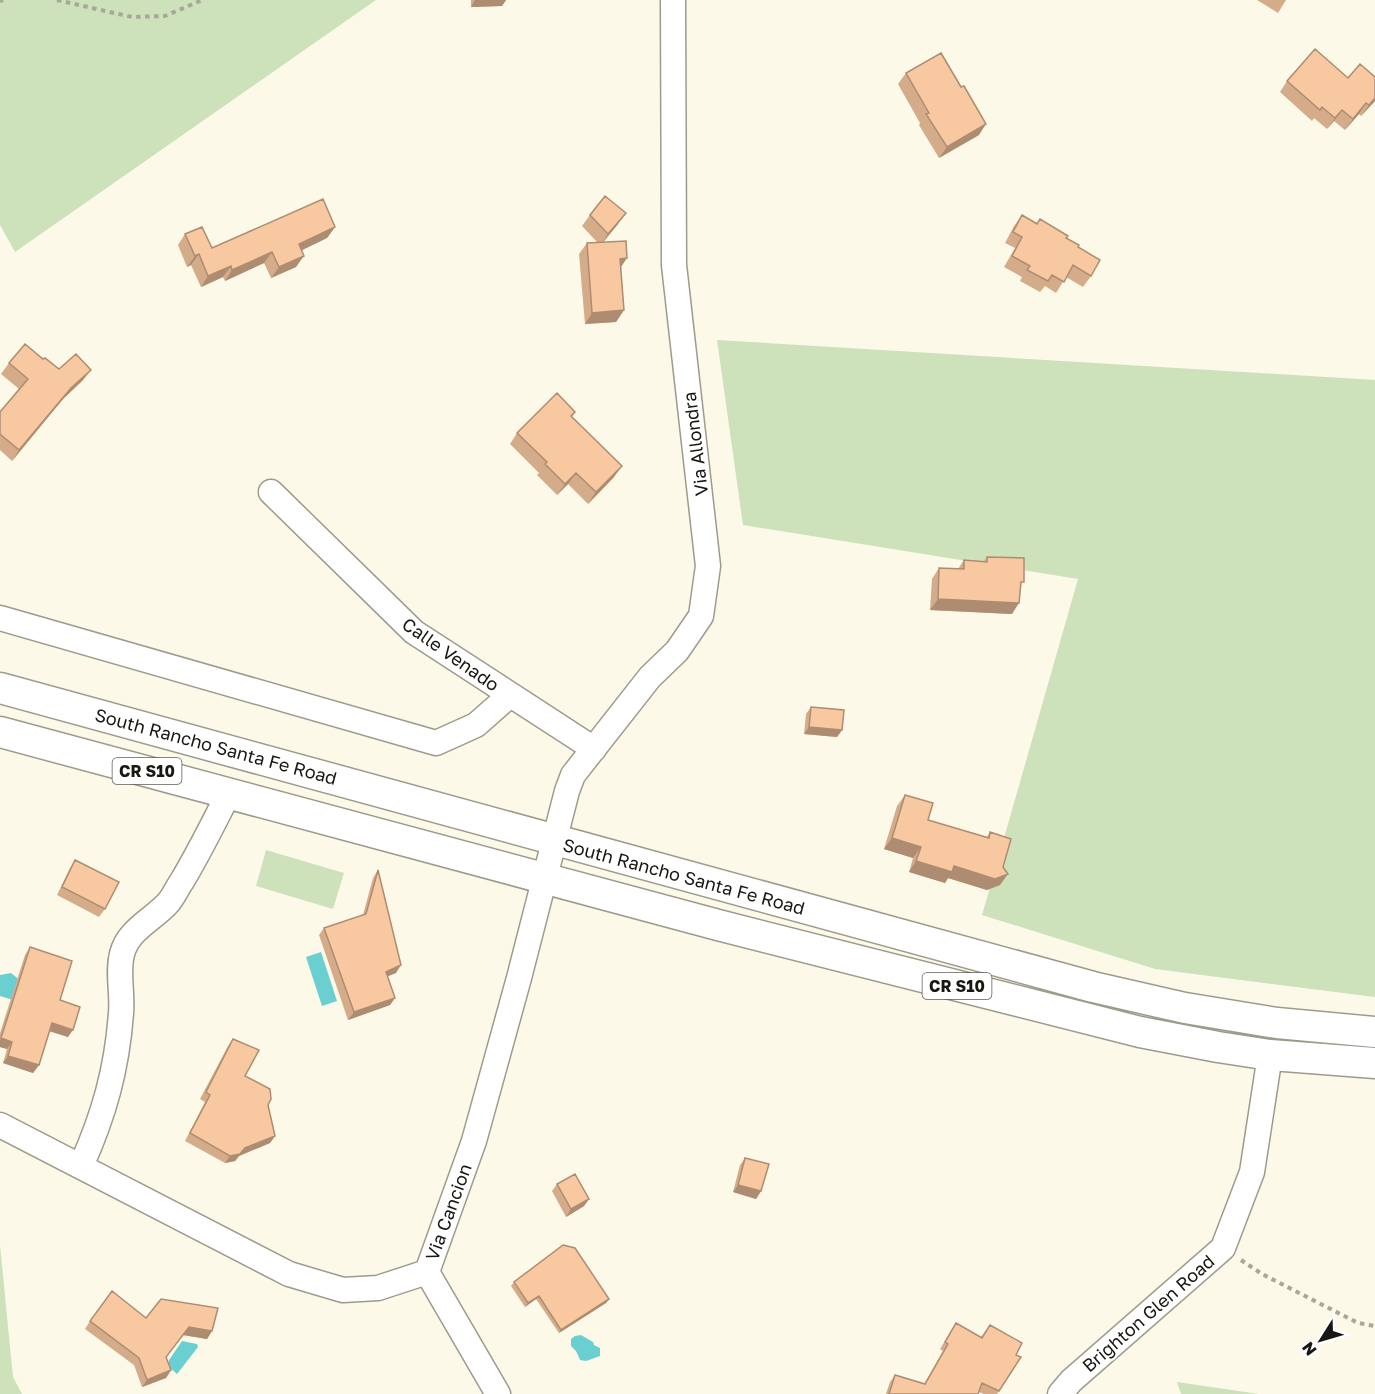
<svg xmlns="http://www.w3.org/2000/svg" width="1375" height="1394" font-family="'Golos Text',sans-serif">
	<rect width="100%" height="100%" fill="#fcf9e9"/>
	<path fill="#cde2ba" d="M0 0H376L15 252 0 225Z
		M717 340 1375 380V997L1155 969 982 915 1078 579 743 525Z
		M266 850 344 873 333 909 256 886Z
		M0 1245 13 1377 22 1394H0Z
		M1177 1382 1259 1394H1181Z"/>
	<path fill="#6acfd1" d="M321 952 337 1001 322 1006 306 957Z
		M11 973 27 986 23 1003 0 996V975Z
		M581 1335 593 1342 594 1345 600 1348V1356L586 1361 580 1360 576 1351 571 1346V1339L575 1336Z
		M182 1341 197 1344 198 1347 177 1374 168 1366 169 1360Z"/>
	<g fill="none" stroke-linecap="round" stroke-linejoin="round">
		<g stroke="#9e9b8c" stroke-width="27">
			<path id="minor" d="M271 492 414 632 594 749
				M0 618 436 743 476 725 510 695
				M0 1125 289 1274 343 1290 378 1288 427 1272 474 1141 519 978 567 791 573 775 650 677 677 651 701 616 708 566 674 265 673 0
				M81 1166C104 1115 117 1069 121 1013 123 993 117 973 122 954 128 930 152 920 167 904 173 898 177 888 182 881 199 853 214 822 229 793
				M427 1272 498 1394
				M1060 1394 1071 1381 1223 1248 1252 1172 1270 1055"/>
		</g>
		<g stroke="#9e9b8c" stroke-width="33">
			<path id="major" d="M0 688 1093 987 1185 1008 1277 1023 1375 1032
				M0 732 718 925 1140 1032 1218 1047 1270 1055 1375 1063"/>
		</g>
		<path stroke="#a9a79b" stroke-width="4" stroke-dasharray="4.5 4.5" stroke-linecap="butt" d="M57 0 132 17 165 16 202 0
			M0 1 3 0
			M1241 1260 1262 1274 1358 1323 1375 1326"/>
		<use href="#minor" stroke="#fff" stroke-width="24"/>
		<use href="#major" stroke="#fff" stroke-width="30"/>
	</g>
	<path fill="#d5ac8a" d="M471 0H506L502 6 471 7Z
		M1257 0H1286L1278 13Z
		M906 73 979 135 939 158 919 125 920 123 898 84Z
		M1375 77V101L1361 116 1359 114 1345 130 1334 121 1327 129 1314 118 1312 121 1280 92 1287 81Z
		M590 215 618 224 603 242 621 268 624 310 616 322 585 324 579 254 587 243H598L582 226Z
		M1022 215 1066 238 1078 247 1091 276 1083 287 1066 277 1056 293 1045 286 1040 292 1020 281 1022 277 1004 267 1015 248 1005 243 1014 226Z
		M335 227 327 238 302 250 296 267 271 278 264 263 225 281 223 277 201 287 191 265 187 267 178 245 185 234 212 248Z
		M43 359 59 369 83 380 63 399 12 461 0 450V412L19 389 1 374 9 363Z
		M575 412 572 417 614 477 588 504 568 484 557 495 537 475 539 473 510 444 517 433Z
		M987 557 1020 587 1012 614 930 610 932 579 939 568 958 569 964 560 984 561Z
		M811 707 842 730 837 737 804 734 806 714Z
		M905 795 928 820 987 837 990 832 1003 867 1000 885 987 890 948 878 945 883 909 872 913 858 884 849 897 806Z
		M75 860 105 909 99 917 57 895 70 868Z
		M378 870 396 973 388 976 395 998 390 1005 348 1020 319 935 324 928 363 915 373 878Z
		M30 947 60 1000 68 1037 49 1031 39 1065 33 1073 3 1063 7 1049 0 1047V1033L25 955Z
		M233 1039 245 1076 268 1105 275 1136 270 1143 239 1156 235 1161 225 1163 185 1141 205 1102 200 1099 228 1046Z
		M745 1158 761 1191 756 1199 733 1192 740 1165Z
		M557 1184 589 1199 584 1206 566 1217 552 1191Z
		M514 1282 609 1299 606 1303 559 1333 536 1299 525 1307 511 1286Z
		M146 1318 212 1331 207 1339 183 1335 166 1357 171 1370 166 1378 142 1387 134 1365 85 1329 90 1321Z
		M956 1323 981 1337 990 1325 1016 1355 1021 1357 997 1394H984L979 1392 978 1394H886L890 1382 895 1375 924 1384 943 1351 940 1349Z"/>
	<path fill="#ae8c71" d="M475 0H506L502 6 471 7Z
		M1375 98V101L1361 116 1369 105Z
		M1366 103 1359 114 1345 130 1353 119Z
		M1342 110 1334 121 1327 129 1335 118Z
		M986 124 979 135 939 158 947 147Z
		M626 213 618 224 601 245 608 234Z
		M335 227 327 238 292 255 299 244Z
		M272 252 264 263 225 281 232 270Z
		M199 254 191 265 187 267 195 256Z
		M304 256 296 267 271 278 279 267Z
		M627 258 619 270 620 259Z
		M231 266 223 277 201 287 208 276Z
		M624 310 616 322 585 324 592 313Z
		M91 370 83 380 63 399 12 461 19 450 71 388Z
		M622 466 614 477 588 504 596 492Z
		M576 473 568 484 557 495 565 484Z
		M938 599 1019 603 1012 614 930 610Z
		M809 727 842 730 837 737 804 734Z
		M892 838 921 847 913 858 884 849Z
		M916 861 954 866 1008 874 1000 885 987 890 948 878 945 883 909 872Z
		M401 965 396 973 381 979 386 972Z
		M395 998 390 1005 348 1020 354 1012Z
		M52 1023 73 1030 68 1037 46 1030Z
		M1 1038 12 1042 7 1049 0 1047V1040Z
		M8 1056 39 1065 33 1073 3 1063Z
		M275 1136 270 1143 239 1156 235 1161 225 1163 230 1156 245 1148Z
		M738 1185 761 1191 756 1199 733 1192Z
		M589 1199 584 1206 566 1217 571 1209Z
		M539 1296 536 1299 525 1307 528 1303Z
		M609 1299 606 1303 559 1333 561 1330Z
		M189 1327 212 1331 207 1339 183 1335Z
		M171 1370 166 1378 142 1387 147 1380Z"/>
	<path fill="#f8c8a1" stroke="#ae8c71" stroke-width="1.5" d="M1315 49 1348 78 1360 64 1375 77V98L1369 105 1366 103 1353 119 1342 110 1335 118 1322 107 1320 110 1287 81Z
		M941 53 961 87 964 86 986 124 947 147 926 114 929 113 906 73Z
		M605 196 626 213 608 234 590 215Z
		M323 199 335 227 299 244 304 256 279 267 272 252 232 270 231 266 208 276 199 254 195 256 185 234 202 227 212 248Z
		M1022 215 1037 224 1040 219 1068 236 1066 238 1079 245 1078 247 1100 260 1091 276 1073 265 1064 282 1052 275 1048 281 1027 270 1030 266 1012 256 1022 237 1013 232Z
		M626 241 627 258 620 259 624 310 592 313 587 243Z
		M25 344 43 359 45 358 59 369 76 354 91 370 71 388 19 450 0 434V412L28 379 9 363Z
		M557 393 575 412 571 416 622 466 596 492 576 473 565 484 545 464 547 462 517 433Z
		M987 557 1024 558V582H1021L1019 603 938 599 939 568 964 569V560L987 562Z
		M811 707 844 710 842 730 809 727Z
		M905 795 933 803 928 820 989 838 990 832 1011 839 1003 867 1008 874 995 879 954 866 952 872 916 861 921 847 892 838Z
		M75 860 119 882 105 909 62 887Z
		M378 870 401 965 386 972 395 998 354 1012 324 928 366 914Z
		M30 947 72 961 60 1000 80 1007 73 1030 52 1023 39 1065 8 1056 12 1042 1 1038Z
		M233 1039 259 1050 245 1076 270 1089 271 1099 268 1105 275 1136 245 1148 240 1154 230 1156 190 1133 210 1095 206 1092Z
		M745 1158 769 1164 761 1191 738 1185Z
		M575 1174 589 1199 571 1209 557 1184Z
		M563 1245 575 1248 609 1299 561 1330 539 1296 528 1303 514 1282Z
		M112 1291 146 1318 161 1299 218 1308 212 1331 189 1327 166 1357 171 1370 147 1380 139 1358 90 1321Z
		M956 1323 982 1338 990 1325 1022 1343 1016 1355 1021 1357 999 1391 982 1383 978 1394H889L895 1375 925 1384 948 1344 945 1342Z"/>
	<g text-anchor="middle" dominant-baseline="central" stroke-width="4.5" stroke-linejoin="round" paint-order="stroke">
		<g fill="#fff" stroke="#5d5d59" stroke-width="1.5">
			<rect x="112.5" y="758" width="69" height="26" rx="4.5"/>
			<rect x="922.5" y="973" width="69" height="26" rx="4.5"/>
		</g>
		<g font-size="16" font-weight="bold" fill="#181712">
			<text x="147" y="771">CR S10</text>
			<text x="957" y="986">CR S10</text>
		</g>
		<g font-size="18" fill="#181712" stroke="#fff">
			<text transform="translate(695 444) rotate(-97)">Via Allondra</text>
			<text transform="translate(451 654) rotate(35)">Calle Venado</text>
			<text transform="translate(216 746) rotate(15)">South Rancho Santa Fe Road</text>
			<text transform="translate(684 876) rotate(15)">South Rancho Santa Fe Road</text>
			<text transform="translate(448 1212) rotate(-70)">Via Cancion</text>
			<text transform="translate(1148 1313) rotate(-41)">Brighton Glen Road</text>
		</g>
	</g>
	<g transform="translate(1321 1340) rotate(233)" stroke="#ffffff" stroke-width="4.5" paint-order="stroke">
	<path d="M0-4.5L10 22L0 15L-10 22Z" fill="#181712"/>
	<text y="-9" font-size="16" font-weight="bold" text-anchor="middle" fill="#181712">N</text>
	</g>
</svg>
